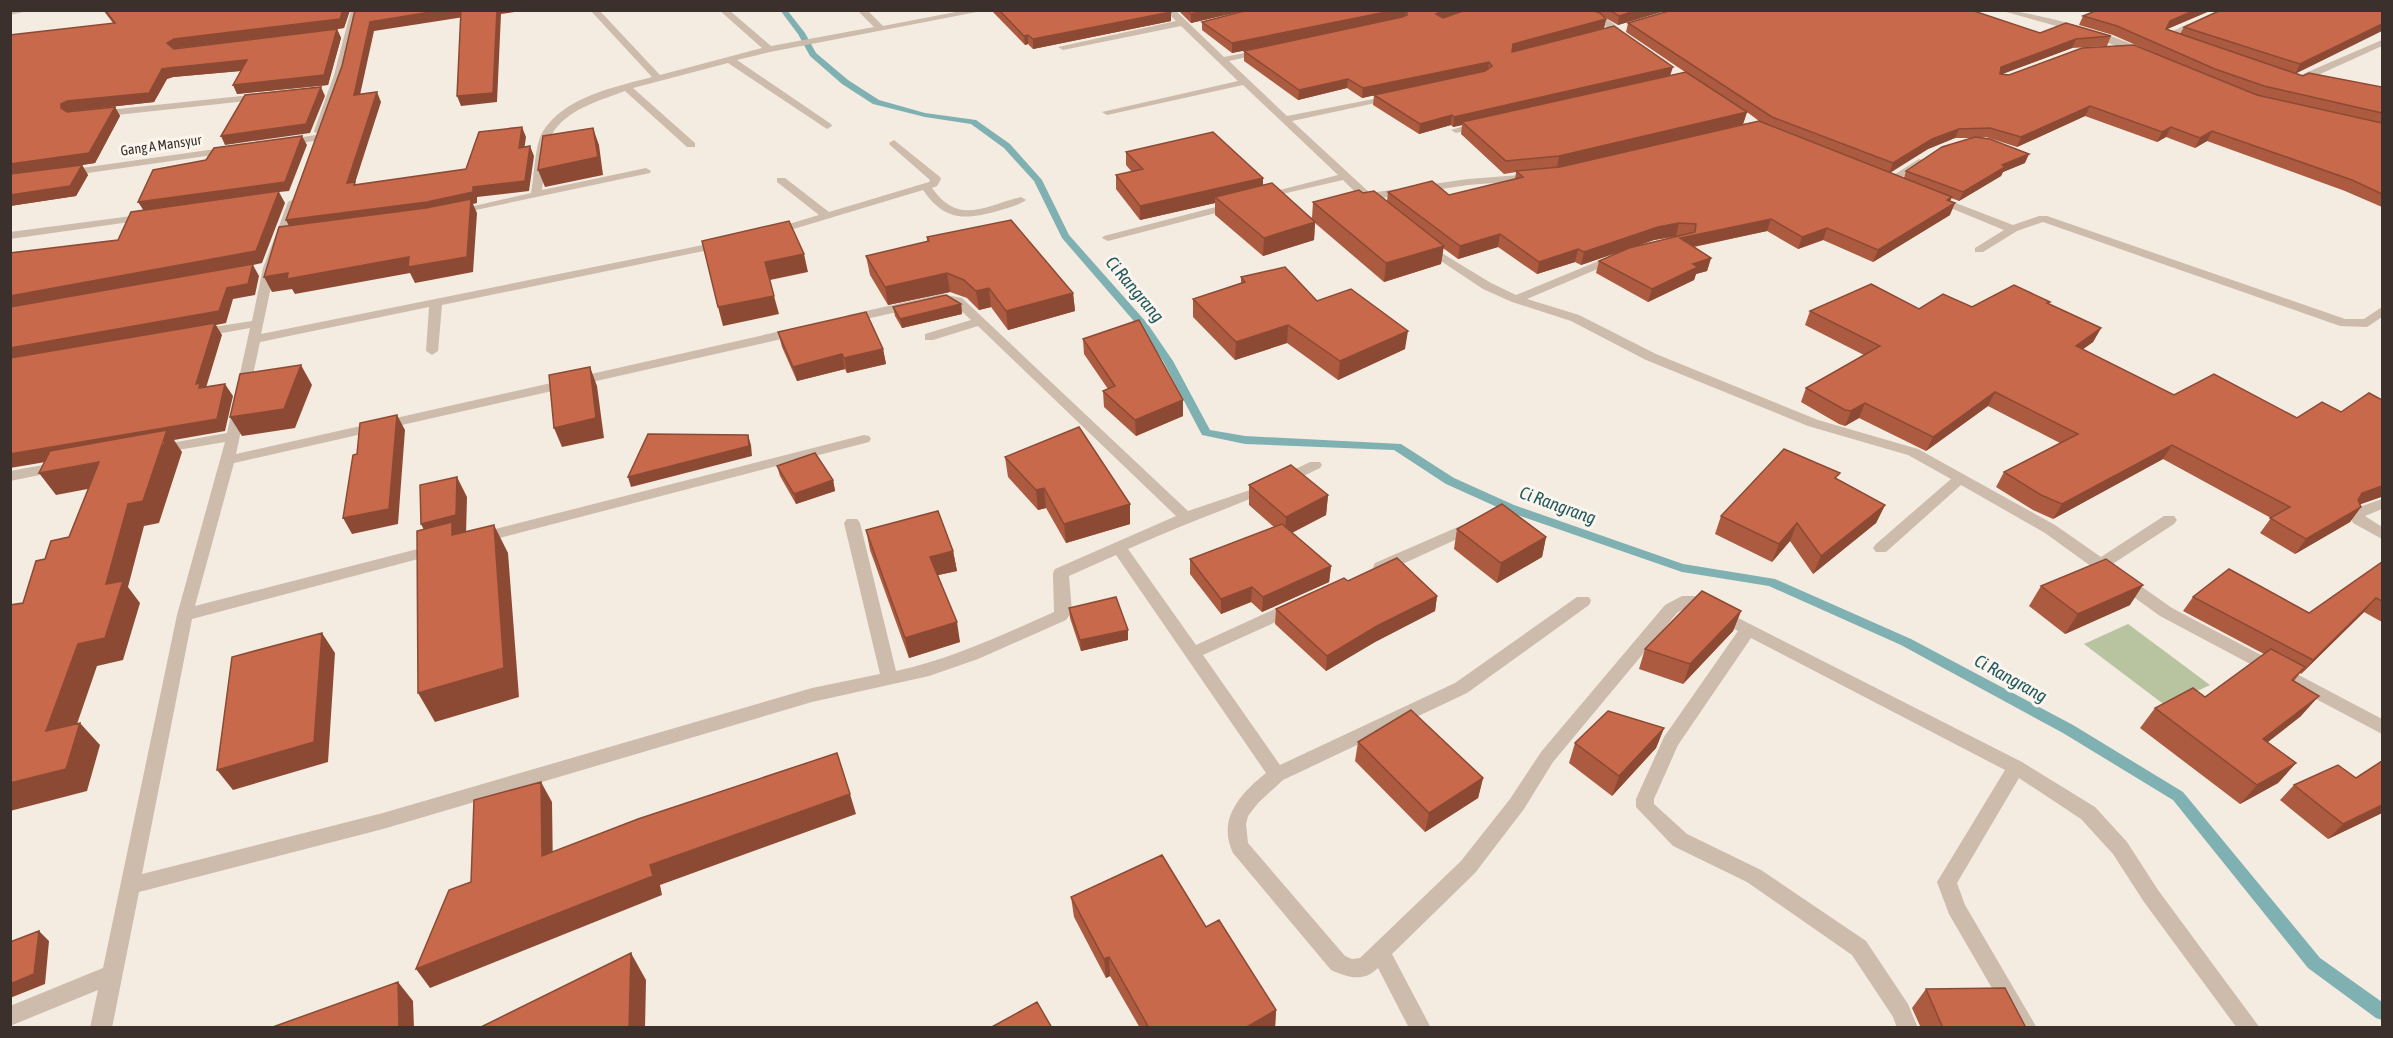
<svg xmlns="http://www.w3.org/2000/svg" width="2393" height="1038" font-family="'Asap Condensed',sans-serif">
	<rect width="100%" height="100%" fill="#f4ebe1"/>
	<path fill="#b8c4a0" d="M2128 624 2210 685 2166 706 2084 644Z"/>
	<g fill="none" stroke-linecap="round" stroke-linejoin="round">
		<path fill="#7fb0b2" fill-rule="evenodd" d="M780 10H787L805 33 816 53 848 80 879 100 925 113 976 120 1010 144 1042 180 1069 235 1147 323 1173 361 1210 430 1245 436 1401 444 1454 478 1514 505 1683 564 1775 579 1911 639 2073 725 2183 792 2320 958 2382 1002V1020L2376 1018 2308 968 2173 800 2063 733 1901 645 1769 586 1682 572 1506 511 1446 484 1394 450 1245 444 1202 435 1163 361 1139 327 1062 238 1034 181 1004 148 971 124 925 117 873 104 842 84 810 56 798 34Z"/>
		<path fill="#cdbbac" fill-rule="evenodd" d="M10 10H32L10 15Z
			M351 10H359L344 75 324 131 315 133 314 131 334 75Z
			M590 10H599L660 75 762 48 719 10H729L771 46 874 27 857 10H867L883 26 966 10H987L770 52 737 60 831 124 832 126 827 129 728 63 633 88 695 143V147H687L625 91C599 101 567 109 552 134 546 145 544 176 542 190L646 168 651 171 650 173 452 215V211L531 193C534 178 535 145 542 133 563 97 615 87 652 77Z
			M1165 10H1175L1224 57 1265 49V53L1229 61 1287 116 1394 95V99L1292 121 1370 193 1468 179 1533 174 1538 177 1533 180 1468 185 1376 199 1382 205 1376 208 1362 199 1343 180 1260 199V195L1338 175 1243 85 1107 115 1102 112 1238 81 1181 26 1063 50 1058 47 1176 21Z
			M1566 10C1597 10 1611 18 1631 41L1624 43 1599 20Z
			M1999 10C2028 10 2126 36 2148 53L2140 55 2082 33Z
			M2219 10H2232L2174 36 2180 40V44H2174L2164 35Z
			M2382 40V46L2307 80 2294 83 2289 80Z
			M262 94 265 95V99L98 117 93 114 98 111Z
			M1481 121 1485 122V126L1456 133 1451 130Z
			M316 135 320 136V140L283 146 278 143 283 140Z
			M894 140 940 177 941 179 937 186 932 188C959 226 984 206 1021 197L1026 200C1020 205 1009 207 1001 210 966 220 945 222 923 190L777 234H769V230L819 215 777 182V178H785L829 212 929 182 930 180 890 145 889 143Z
			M230 147 234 148V152L67 176 62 173 67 170Z
			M1919 159 1928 161 1893 183 1884 181Z
			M1935 195 2013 225 2039 216H2047L2345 319H2364L2382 307V317L2367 327 2340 326 2043 222 2017 231 1983 252H1975V248L2004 230 1931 200V196Z
			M294 199 300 202 275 268 261 334 723 241 729 244 723 247 442 305 438 351 432 355 426 351 429 307 260 342 236 454 799 327 805 331 799 335 234 463 195 606 437 544 445 549 437 554 192 619 142 874 383 813 812 688 880 674 844 523 847 519H857L860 523 896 671C952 659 1002 635 1054 612L1053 573 1055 569 1176 516 978 326 933 340H925V334L971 320 954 304 942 302 848 323 842 319 848 315 942 294 962 298 1188 511 1256 488 1310 462H1320L1322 465 1320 468C1257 499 1192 520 1128 549L1196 645 1288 603H1300L1302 607 1300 611 1203 655 1280 765 1455 683 1577 597H1589L1591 601 1589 605 1467 693 1283 780 1258 803 1248 816 1246 824 1248 843 1345 956 1352 959 1360 958 1461 861 1510 799 1541 752 1665 605 1682 596H1695L2022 762 2095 807 2127 842 2158 890 2260 1028H2237L2144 902 2113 854 2081 819 2019 778 1957 883 1965 905 2037 1028H2015L1949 914 1937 882 2005 770 1751 638 1678 745 1654 799V804L1687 834 1761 870 1866 941 1908 1004 1918 1028H1897L1893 1017 1852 955 1747 882 1673 846 1636 807V799L1664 737 1738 631 1693 608H1685L1677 613 1553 762 1524 809 1475 873 1392 954 1431 1028H1409L1378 968C1363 983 1347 977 1331 970L1233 853C1217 819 1240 794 1266 773L1116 555 1069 576 1072 612 1066 620 978 659 929 676 812 702 383 829 139 892 112 1028H90L98 990 10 1026V1006L103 968 177 615 225 442 160 453 153 449 160 445 227 433 250 328 200 337 194 333 200 329 252 321 263 268 288 202Z
			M1235 202 1241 205 1239 207 1108 241 1102 238 1104 236Z
			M147 214 151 215V219L10 239V232Z
			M1427 244 1491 283 1516 295 1613 255H1621V259L1527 299 1579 315 1656 354 1818 420 1918 449 2055 525 2101 557 2164 516H2174L2177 520 2174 524 2111 565 2172 608 2382 719V734L2160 616 2045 533 1961 485 1886 552H1876L1873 548 1876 544 1951 479 1908 455 1808 426 1646 360 1571 321 1512 302 1483 289 1423 249V245Z
			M864 435 869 436 871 439 869 442 480 543 472 538 480 533Z
			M60 462 67 467 65 470 10 481V471Z
			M2382 499V509L2365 516 2382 527V539L2353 523 2349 514 2351 510Z
			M1474 520 1479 521 1482 525 1479 529 1387 571H1375L1373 567 1375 563Z"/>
	</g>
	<path fill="#ac5a40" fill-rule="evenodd" d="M103 10H350L344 28 337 29 341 38 328 85 237 94 241 71 173 77 167 79 154 102 72 111 115 107 120 116 95 163 82 165 88 175 76 196 10 206 113 23ZM302 33 177 49 179 48Z
		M991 10H1170L1171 21 1033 49 1028 44 1025 45Z
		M1178 10H1247L1191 23Z
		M1248 10H1668L1618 25 1604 17 1606 19 1604 28 1561 40 1671 75 1685 72 1626 32 1628 23 2040 33 2111 36 2107 46 2072 48 2002 74 2009 75 2154 53 2113 35 2079 25 2083 16 2098 10H2212L2167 29 2180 34 2184 27 2382 10 2296 73 2303 76 2382 87V207L2345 191 2207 141 2195 148 2166 137 2157 142 2085 116 2017 147 1986 137 1980 138 2025 163 2003 172 2001 176 1959 201 1951 198 1950 201V215L1873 262 1823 240 1798 249 1767 231 1694 247 1711 258 1707 271 1696 274 1694 280 1648 302 1596 273 1599 261 1679 236 1654 240 1581 265 1575 262 1537 274 1498 247 1458 259 1443 248 1441 264 1384 282 1315 223 1314 240 1263 256 1215 215V203L1140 220 1116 189V175L1132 172 1126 165V152L1263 185 1312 218 1313 202 1363 193 1387 201 1388 192 1449 195 1515 179 1516 172 1504 174 1461 134 1462 125 1453 127 1451 125 1419 134 1373 105 1374 95 1378 94 1362 98 1347 88 1298 100 1244 61V51L1350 29 1232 53 1202 30V22ZM1747 112 1759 121 1743 124ZM1955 138H1971L1906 171 1904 178 1890 173 1928 149Z
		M927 237 1073 293 1075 311 1008 330 991 307 979 310 967 298 950 292 888 305 870 275 866 256 927 242Z
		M1241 277 1317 301 1405 349 1338 380 1287 343 1235 360 1193 317V299L1241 283Z
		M961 304 962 314 902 328 895 316 893 307Z
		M2049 304 2101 328 2093 342 2083 349 2174 395 2297 418 2341 412 2382 400V499L2381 497 2360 504 2361 507 2350 522 2295 554 2260 533 2271 518 2163 459 2053 519 2033 510 1996 487 2004 472 2060 443 1988 406 1926 451 1859 418 1845 426 1839 424 1801 402 1806 388 1864 355 1805 325 1810 311 1919 309Z
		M778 332 883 349 886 364 847 373 845 369 797 381 782 347Z
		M1083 339 1183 416 1136 436 1104 407 1103 391 1108 389 1084 354Z
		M1005 457 1130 504V524L1066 543 1046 508 1038 510 1008 477Z
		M777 466 833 480 835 491 796 504 780 476Z
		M1837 479 1885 505 1876 523 1813 574 1790 541 1772 562 1715 534 1721 516Z
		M1249 485 1328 495 1326 515 1292 533 1331 566 1329 582 1262 612 1251 602 1221 614 1190 574V559L1274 527 1249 505Z
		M1457 529 1546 537 1542 557 1497 583 1454 549Z
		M866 530 953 551 957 571 938 575 960 642 909 658 870 550Z
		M2382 562V622L2364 612 2301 674 2300 673 2294 681 2301 716 2268 742 2296 763 2278 783 2240 804 2140 728 2155 708 2205 697 2264 654 2183 611 2193 597 2309 613Z
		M2041 586 2130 605 2065 634 2029 606Z
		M1437 596 1435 611 1375 642 1326 671 1275 624 1276 609Z
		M1069 608 1128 630V640L1081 651 1070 618Z
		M1741 611 1733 631 1683 684 1639 669 1645 649Z
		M1664 728 1656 748 1612 796 1569 763 1575 743Z
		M1358 742 1483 778 1478 798 1425 832 1355 761Z
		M2356 778 2382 813 2328 839 2280 800 2294 785Z
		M1071 897 1206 927 1276 1010 1275 1028H1140L1110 976 1106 978 1074 917Z
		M1926 989 2026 1028H1921L1912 1008Z"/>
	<path fill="#8c4a34" d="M343 10H350L344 28 337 29 341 38 328 85 237 94 233 85 337 29 179 48 172 52 167 43 174 39Z
		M443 10H462L464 17 374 31 358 104 354 95 370 22Z
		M497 10H528L501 14 497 102 461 106 457 96Z
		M1208 10H1247L1191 23V14Z
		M1396 10H1406L1405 17 1232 53V43Z
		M1444 10H1467L1435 22 1436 14Z
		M1638 10H1668L1618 25 1619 16Z
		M2195 10H2212L2165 30 2170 21Z
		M1171 12V21L1033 49V39Z
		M1606 19 1604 28 1511 53 1513 44Z
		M2382 24V31L2295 74 2300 64Z
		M1028 35V44L1025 45 1024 36Z
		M2076 39 2072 48 1997 76 2001 67Z
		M247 60 251 70 173 77 167 79 154 102 73 111 67 114 61 108V104L67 101 162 69 168 68Z
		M1489 62 1488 71 1362 98 1363 88Z
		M1673 67 1670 76 1462 122V125L1453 127 1454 117Z
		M1348 79 1347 88 1298 100 1299 90Z
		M321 87 325 96 310 133 225 145 221 136Z
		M377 92 381 102 355 183 359 192 347 183Z
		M2090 106 2085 116 2017 147 2021 137Z
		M115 107 120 116 95 163 82 165 88 175 76 196 10 206V164Z
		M1747 112 1743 124 1557 169 1559 156Z
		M1452 115 1451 125 1419 134 1420 124Z
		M522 127 526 137 523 158 519 148Z
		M2171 127 2166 137 2157 142 2162 132Z
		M593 128 599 145 603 175 545 187 538 170Z
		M1959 129 1955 138 1928 149 1889 173 1893 163 1932 139Z
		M2212 131 2207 141 2195 148 2200 138Z
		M302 136 307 145 289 191 279 192 285 203 262 263 253 265 259 276 255 295 233 299 226 323 216 325 222 335 205 391 10 362V296L256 251 144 211 138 202Z
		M530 146 534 156 529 191 477 197V203L473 204 477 213 473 272 415 283 410 273 295 294 292 289 272 292 264 277 288 273 409 257H467L291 230 286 220 473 187Z
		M2029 154 2025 163 2003 172 2001 176 1959 201 1963 192 2002 165Z
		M1263 178V192L1215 197V203L1140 220V206Z
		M1952 197 1947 208 1955 203 1950 215 1873 262 1878 250Z
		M1771 219 1767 231 1677 250 1680 238Z
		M1315 222 1314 240 1263 256 1264 238Z
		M1679 223 1676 236 1654 240 1581 265 1584 252 1658 227Z
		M1827 228 1823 240 1798 249 1802 237Z
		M1500 234 1498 247 1458 259 1460 246Z
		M1444 246 1441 264 1384 282 1386 263Z
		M1578 249 1575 262 1537 274 1539 262Z
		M804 254 808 272 770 280 765 262Z
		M1711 258 1707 271 1696 274 1694 280 1648 302 1652 289 1693 264Z
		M947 273 950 292 888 305 885 287Z
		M989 288 991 307 979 310 976 291Z
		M1073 293 1075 311 1008 330 1006 311Z
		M774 296 779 314 723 326 718 307Z
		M961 304 962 314 902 328 900 319Z
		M1288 325 1287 343 1235 360 1236 342Z
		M2101 328 2093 342 2068 360 2076 346Z
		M1408 331 1405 349 1338 380 1340 361Z
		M883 349 886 364 847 373 844 358Z
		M842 354 845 369 797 381 793 367Z
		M301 365 312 385 295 428 242 436 230 417Z
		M590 367 597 386 604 438 562 447 554 428Z
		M225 384 233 396 225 431 174 440 182 452 159 523 144 526 128 587 140 603 123 660 97 666 67 753 46 731 78 644 106 584 128 504 164 442 10 468V454Z
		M1995 392 1988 406 1926 451 1933 437Z
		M1183 400V416L1136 436 1135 420Z
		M1865 403 1859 418 1845 426 1851 411Z
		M397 415 405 430 398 524 352 534 343 518Z
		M748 435 751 445 752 456 631 487 628 477Z
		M2172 445 2163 459 2053 519 2062 504Z
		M99 462 114 484 56 495 39 473Z
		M457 477 467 497 466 535 431 544 421 524Z
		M833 480 835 491 796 504 794 494Z
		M2382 486V495L2381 497 2350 508 2362 493Z
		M1044 488 1046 508 1038 510 1036 490Z
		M1328 495 1326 515 1285 536 1286 517Z
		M1130 504V524L1066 543 1064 524Z
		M1885 505 1876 523 1813 574 1821 556Z
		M2361 507 2350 522 2295 554 2306 539Z
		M1797 523 1790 541 1772 562 1779 544Z
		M494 525 508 553 519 697 435 722 418 693Z
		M1546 537 1542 557 1497 583 1501 563Z
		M953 551 957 571 934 576 930 557Z
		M1331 566 1329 582 1262 612 1263 597Z
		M2143 585 2130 605 2065 634 2078 614Z
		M1252 587 1251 602 1221 614V599Z
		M1437 596 1435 611 1375 642 1326 671 1327 656 1377 626Z
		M2376 598 2364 612 2301 674 2313 660Z
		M1741 611 1733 631 1683 684 1690 664Z
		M957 622 960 642 909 658 905 638Z
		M1128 630V640L1081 651 1080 640Z
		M322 633 335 653 328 762 233 790 217 770Z
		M2319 696 2301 716 2246 759 2263 739Z
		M80 723 100 745 87 791 10 811V783Z
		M1664 728 1656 748 1612 796 1619 776Z
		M2296 763 2278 783 2240 804 2257 785Z
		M1483 778 1478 798 1425 832 1429 813Z
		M541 782 552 802 553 875 542 856Z
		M850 794 856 814 660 885 662 895 430 988 416 969 650 865Z
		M2382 805V813L2328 839 2343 824Z
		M39 931 49 941 45 984 10 998V984Z
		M631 953 646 980 645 1028H629Z
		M1109 957 1110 976 1106 978 1104 959Z
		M398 982 413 1001 414 1028H396Z
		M1276 1010 1275 1028H1245Z"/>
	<path fill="#c8694b" stroke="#8c4a34" stroke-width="1.5" d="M105 10H343L340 19 174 39 167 43 174 49 337 29 324 75 233 85 247 60 168 68 162 69 149 93 67 101 61 104V108L67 112 115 107 89 153 10 164V35L115 23Z
		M355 10H443L370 22 354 95 377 92 347 183 355 182 354 185 466 169 479 132 522 127 519 148 530 146 525 181 473 187V192L427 202 286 220 342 66Z
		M461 10H497L493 93 457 96Z
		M999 10H1170L1171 12 1033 39 1028 35 1024 36Z
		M1187 10H1208L1191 14Z
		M1248 10H1396L1232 43 1202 22Z
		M1407 10H1444L1436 14 1443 18 1466 10H1591L1600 13 1606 19 1513 44 1512 52 1614 26 1673 67 1454 117 1452 115 1420 124 1374 95 1485 71 1492 66 1489 62 1363 88 1348 79 1299 90 1244 51 1402 17 1407 15Z
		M1610 10H1638L1619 16Z
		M1672 10H1971L2040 33 2066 23 2111 36 2076 39 2001 67 2000 74 2009 75 2082 48 2134 45 2257 95 2382 123V194L2352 180 2212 131 2200 138 2171 127 2162 132 2090 106 2021 137 1990 128 1959 129 1932 139 1893 163 1772 117 1628 23Z
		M2098 10H2195L2170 21 2166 29 2303 76 2309 73 2382 87V113L2264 86 2215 69 2117 26 2083 16Z
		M2221 10H2382V24L2300 64 2184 27Z
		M1686 72 1747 112 1559 156 1506 161 1462 122Z
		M321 87 306 124 221 136 245 95Z
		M1759 121 1952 197 1947 200 1955 203 1878 250 1827 228 1802 237 1771 219 1680 238 1711 258 1693 264 1698 267 1652 289 1599 261 1629 248 1695 232 1696 224 1679 223 1658 227 1584 252 1578 249 1539 262 1500 234 1460 246 1388 192 1432 181 1449 195 1523 177 1516 171 1560 167Z
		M593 128 598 157 538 170 543 136Z
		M1213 132 1263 178 1140 206 1116 175 1143 169 1126 152Z
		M302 136 285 182 138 202 153 170 206 160 214 148Z
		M1975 137 1990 139 2029 154 2002 165 2005 167 1963 192 1906 171 1942 147Z
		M82 165 70 186 10 195V174Z
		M1272 183 1315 222 1264 238 1215 197Z
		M1359 190 1363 193 1374 191 1444 246 1386 263 1313 202Z
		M279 191 256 251 10 296V253L118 240 131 212Z
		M471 199 467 257 408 267 409 257 287 279 288 273 264 277 279 227 426 208Z
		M1011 220 1073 293 1006 311 989 288 976 291 964 280 947 273 885 287 866 256 929 241 927 237Z
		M789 221 804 254 765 262 774 296 718 307 702 241Z
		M253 264 248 284 227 288 219 311 10 348V307Z
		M1285 267 1317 301 1351 289 1408 331 1340 361 1288 325 1236 342 1193 299 1245 282 1241 277Z
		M1871 284 1919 309 1943 294 1972 307 2014 285 2050 302 2047 303 2101 328 2076 346 2174 395 2214 374 2297 418 2322 402 2341 412 2369 393 2382 400V486L2362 493 2358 500 2361 507 2306 539 2270 518 2290 507 2172 445 2062 504 2041 495 2004 472 2078 434 1995 392 1933 437 1865 403 1851 411 1845 410 1806 388 1880 346 1810 311Z
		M946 295 961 304 900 319 893 307Z
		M866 312 883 349 844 358 842 354 793 367 778 332Z
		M1139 320 1183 400 1135 420 1103 391 1115 386 1083 339Z
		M215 323 196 384 200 383 199 388 225 384 217 419 10 454V358Z
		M301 365 284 409 230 417 240 374Z
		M590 367 596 418 554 428 549 375Z
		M397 415 389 509 343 518 353 455 357 454 360 423Z
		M1079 427 1130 504 1064 524 1044 488 1036 490 1005 457Z
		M167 430 143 501 128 504 106 584 123 581 105 638 78 644 46 731 80 723 66 769 10 783V605L23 603 36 561 45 559 51 541 69 537 99 462 39 473 50 451Z
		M648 434 748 435 749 446 628 477Z
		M1784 449 1840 473 1835 478 1885 505 1821 556 1797 523 1779 544 1721 516Z
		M815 453 833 480 794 494 777 466Z
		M1291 465 1328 495 1286 517 1249 485Z
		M457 477 456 515 421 524 420 485Z
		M1502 504 1546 537 1501 563 1457 529Z
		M938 511 953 551 930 557 957 622 905 638 866 530Z
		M452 522V535L494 525 504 668 418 693 417 531Z
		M1282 524 1331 566 1263 597 1252 587 1221 599 1190 559Z
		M1397 558 1437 596 1377 626 1327 656 1276 609 1344 578 1348 581Z
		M2106 559 2143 585 2078 614 2041 586Z
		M2382 562V601L2376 598 2313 660 2193 597 2229 569 2309 613Z
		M1702 591 1741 611 1690 664 1645 649Z
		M1116 597 1128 630 1080 640 1069 608Z
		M322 633 314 742 217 770 232 657Z
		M2271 649 2305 667 2292 680 2319 696 2263 739 2296 763 2257 785 2155 708 2193 688 2205 697Z
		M1411 710 1483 778 1429 813 1358 742Z
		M1608 711 1664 728 1619 776 1575 743Z
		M837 753 850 794 650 865 653 876 416 969 449 890 471 882 474 800 541 782 542 856 638 819Z
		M2382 761V805L2343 824 2294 785 2338 765 2356 778Z
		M1162 855 1206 927 1219 920 1276 1010 1245 1028H1149L1109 957 1104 959 1071 897Z
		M39 931 34 974 10 984V942Z
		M631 953 629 1028H479Z
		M398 982 399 1026 396 1028H270Z
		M2005 988 2026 1028H1943L1926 989Z
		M1037 1002 1052 1028H990Z"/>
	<g text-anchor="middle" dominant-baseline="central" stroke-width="6" stroke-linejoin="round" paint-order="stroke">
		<g font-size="14" fill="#3b302b" stroke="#fbf5ee">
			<text transform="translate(161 145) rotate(-8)">Gang A Mansyur</text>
		</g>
		<g font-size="18" font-style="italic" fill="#1f5a5e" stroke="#fbf5ee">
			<text transform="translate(1135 289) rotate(50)">Ci Rangrang</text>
			<text transform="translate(1558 505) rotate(20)">Ci Rangrang</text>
			<text transform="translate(2011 678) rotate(29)">Ci Rangrang</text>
		</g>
	</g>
	<rect width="2393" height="1038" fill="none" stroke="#3b302b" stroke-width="24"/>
</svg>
